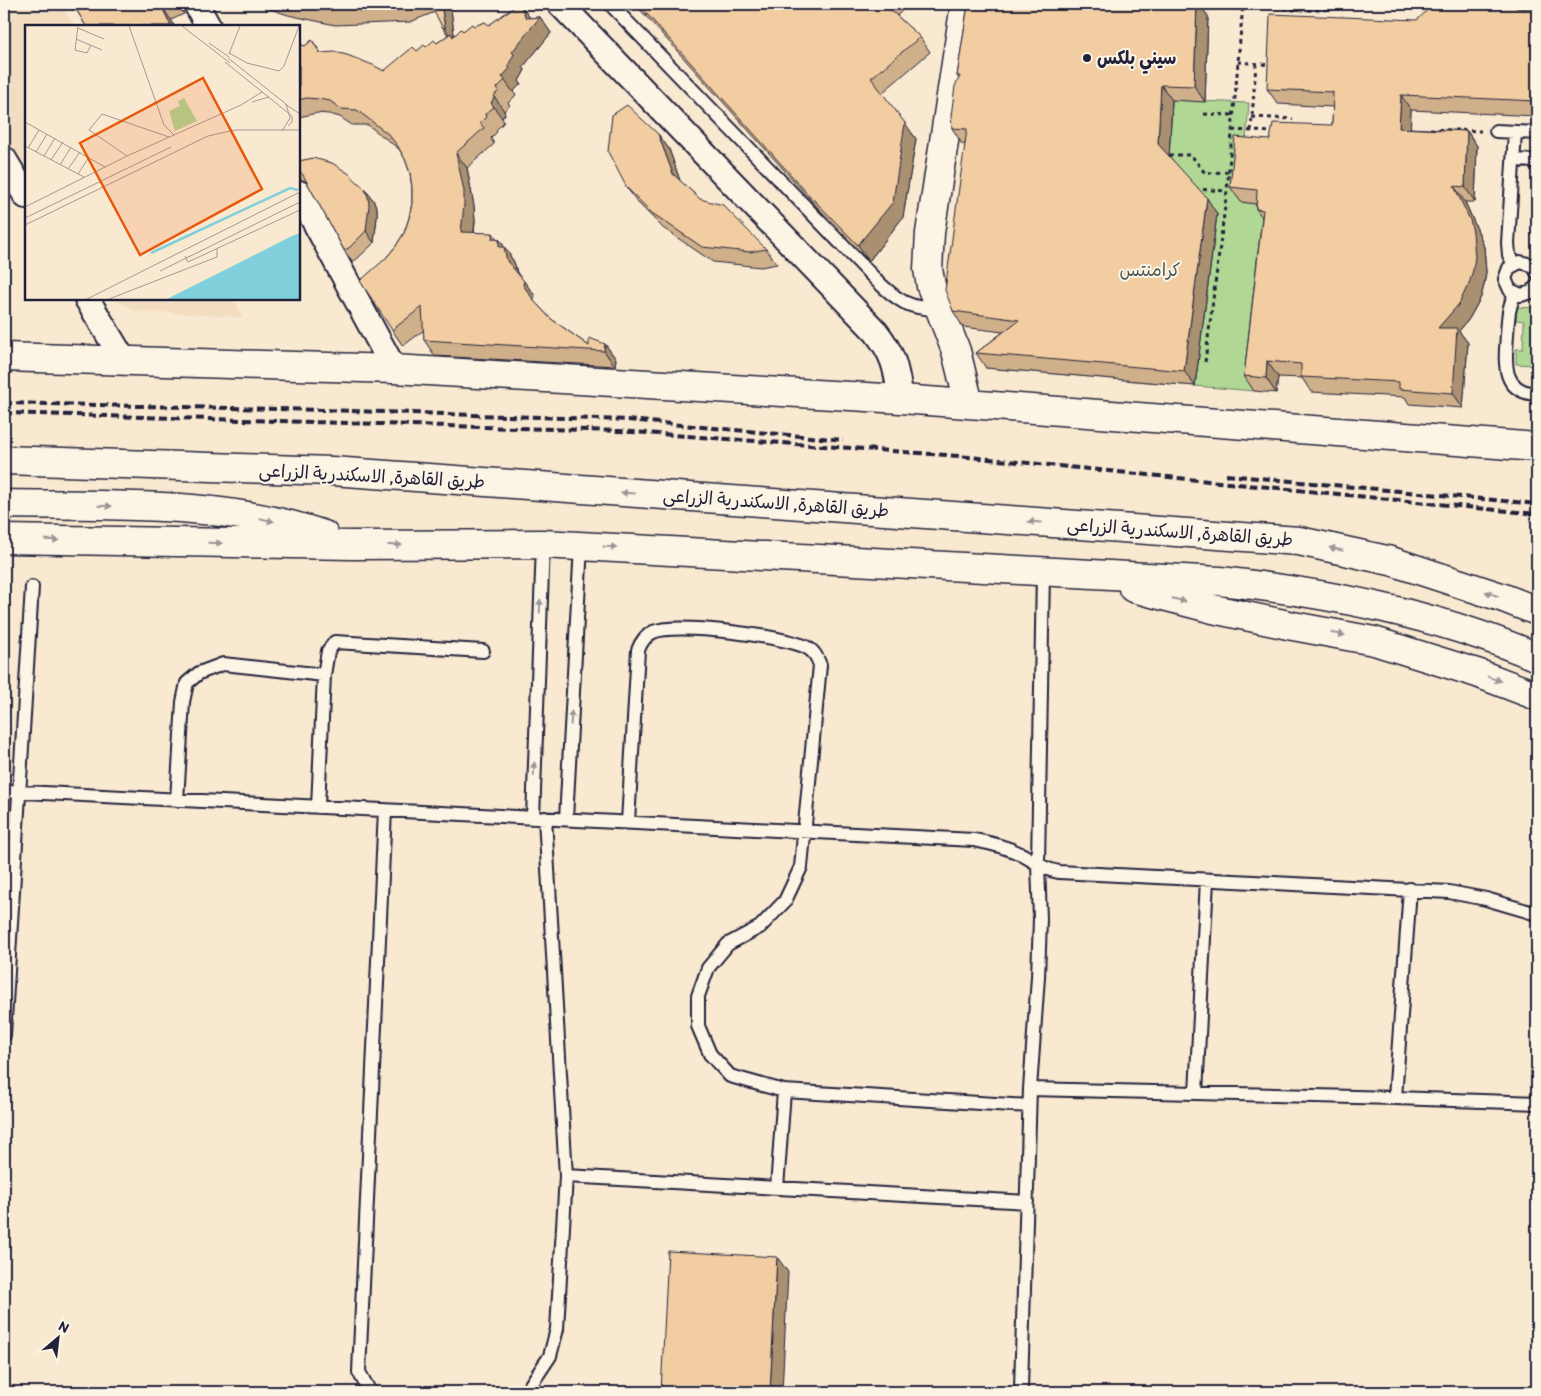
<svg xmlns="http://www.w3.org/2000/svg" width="1541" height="1396" font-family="Itim,'Playpen Sans Arabic',sans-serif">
	<rect width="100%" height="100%" fill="#f9e9d1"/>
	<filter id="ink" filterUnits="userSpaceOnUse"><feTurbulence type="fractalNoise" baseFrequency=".02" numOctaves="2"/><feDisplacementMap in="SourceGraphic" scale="10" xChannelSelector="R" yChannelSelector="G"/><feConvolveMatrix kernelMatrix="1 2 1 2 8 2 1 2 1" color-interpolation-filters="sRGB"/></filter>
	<g filter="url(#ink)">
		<path fill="#f3ddc0" d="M4 4H61L74 26H26V168L4 134Z
			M114 299H233L243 317 136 311Z"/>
		<path fill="#b0d894" stroke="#697d68" d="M1172 100 1249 103 1241 202 1276 205 1254 391 985 368 1005 354 1169 159Z
			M1517 307 1537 308V386H1532L1533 365 1516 364V349H1523L1524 321 1516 320Z"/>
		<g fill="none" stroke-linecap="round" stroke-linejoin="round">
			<g stroke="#22223b" stroke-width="16">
				<path id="lane" d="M610 4 877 281C898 301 909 309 939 309
					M1496 131 1537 133
					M1513 160 1537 161
					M1514 264 1509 255 1508 243 1515 132
					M1537 272 1532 265 1520 262 1509 268 1505 279 1510 290 1521 295 1532 292 1537 285
					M1515 294C1508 307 1508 320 1507 335 1505 362 1501 392 1537 394
					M4 791 974 840C991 843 1007 847 1023 855 1035 862 1045 870 1059 872L1449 892 1486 899 1537 914
					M177 800 183 702 187 683 199 673 223 664 324 675
					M318 807 324 675 328 651 335 642 483 651
					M533 818 543 544
					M566 819 581 546
					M628 822 638 650C641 642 645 636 653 632 675 622 783 636 806 647 814 651 817 657 820 665L801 867 785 901 760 927 728 944 708 968 698 996V1026L710 1054 730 1076 784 1091 1029 1106
					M4 1035 32 587
					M1030 1089 1395 1098 1537 1103
					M1196 1093 1207 880
					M1395 1098 1410 889
					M566 1176 1027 1202
					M777 1188 784 1091
					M1021 1388 1030 1089 1038 977 1040 919 1038 864 1043 572
					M370 1392 359 1372 385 810
					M526 1392 550 1356 557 1329 566 1176 545 818"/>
			</g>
			<g stroke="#22223b" stroke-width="28">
				<path id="street" d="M196 4 208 26
					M560 4 876 332C895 356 896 370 901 399
					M4 159 26 196
					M299 193 394 369
					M87 299 124 361"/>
			</g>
			<g stroke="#22223b" stroke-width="31">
				<path id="secondary" d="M965 4 930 233 928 269 931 286 956 351 969 404
					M4 357 394 369 901 399 1537 447"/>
			</g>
			<g stroke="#22223b" stroke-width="31">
				<path id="highway" d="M4 460 332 471 1299 541 1391 561 1501 597 1537 611
					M4 504C111 506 222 500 324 535
					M4 539 352 545 543 544 1220 581C1329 593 1436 614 1537 657
					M1133 588 1213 609 1293 626 1374 641 1477 673 1537 696"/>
			</g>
			<path stroke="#22223b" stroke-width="3" stroke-dasharray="4 4" stroke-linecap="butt" d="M1260 4C1293 13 1329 11 1362 4
				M1238 62 1272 65
				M1204 114 1233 115
				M1252 117 1293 119
				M1430 129 1481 131
				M1232 130 1274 132
				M1251 131 1256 64
				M1169 155H1191L1205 173 1228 172
				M1195 189 1227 191
				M1205 362 1227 191 1243 4"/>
			<use href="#lane" stroke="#fcf5e5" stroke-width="12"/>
			<use href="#street" stroke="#fcf5e5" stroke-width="24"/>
			<use href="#secondary" stroke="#fcf5e5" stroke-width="28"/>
			<use href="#highway" stroke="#fcf5e5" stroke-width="28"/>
			<path stroke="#22223b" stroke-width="4" stroke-dasharray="8 4" stroke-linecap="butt" d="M4 403 322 410 628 420 843 440
				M4 413 619 431 959 456 1537 514
				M1226 475 1537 504"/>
		</g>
		<path fill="#cfb08a" stroke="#22223b" d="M73 4H179L184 14 171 20 174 26H86Z
			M255 4H465L451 9 454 35 474 26 489 25 520 4 530 18 540 17 551 33 523 67 525 70 519 81 521 84 513 92 516 95 508 103 510 105 504 111 505 114 502 118 504 122 496 130 497 132 491 138 494 144 467 168 474 206 475 221 474 232 499 239 514 262 517 273 535 296 533 300 550 318 589 346 605 344 616 359 615 366 435 356 424 340V330L403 346 392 330 386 258 396 246 404 233 409 218 412 203V188L410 173 405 159 399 149 368 125H352L340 117 329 114 317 113 299 117V44L305 46 312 40 321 53 384 71 417 51 426 47 437 43 448 35 443 28 435 12 410 22 335 25 288 15Z
			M635 4H908L897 16 920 37 930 52 882 93 916 139 903 217 869 261 819 209Z
			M968 4H1199L1208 16 1205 102 1172 100 1169 156 1217 214 1195 386 986 368 976 353 1003 332 963 327 953 311 965 144H962L952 128 959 79 957 76Z
			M1522 4 1526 9H1537V116L1411 110 1410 128 1467 131 1477 146 1475 202H1465L1480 236 1484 247 1486 272 1484 285 1481 297 1469 319 1459 331 1468 343 1463 408 1409 404 1405 397 1311 392 1302 378 1278 377 1276 393 1254 391 1244 376 1262 217 1256 209V204L1241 202 1230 187 1270 140 1332 125 1333 107 1278 104 1267 89 1417 20Z
			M658 134 669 149 680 181 700 199 766 249 777 264 761 267 713 262 663 228 638 203 627 188Z
			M299 161 365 189 373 200 377 208V217L374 243 357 259 352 262 344 250 307 182 300 179 299 178Z"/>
		<path fill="#a99071" stroke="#22223b" d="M177 4H179L184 14Z
			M441 4H447L451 9 455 43 445 28Z
			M520 4 530 18 540 17 551 33 523 67 525 70 519 81 521 84 513 92 502 77 508 66 512 52 526 18Z
			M1197 4H1199L1208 16 1205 102 1194 86Z
			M1516 4H1522L1528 11 1516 8Z
			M161 5 171 20 174 26H171Z
			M1161 85 1172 100 1169 159 1158 144Z
			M1401 95 1411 110 1410 143 1399 128Z
			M494 96 504 111 505 114 502 118 491 103Z
			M905 123 916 139 903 217 869 261 858 245Z
			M1467 131 1477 146 1475 202 1465 187Z
			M658 134 669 149 683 189 673 174Z
			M456 153 467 168 474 206 475 221 472 247 461 232Z
			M1454 186 1465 202 1480 236 1484 247 1486 272 1484 285 1481 297 1469 319 1459 331 1468 343 1463 408 1453 393 1438 328Z
			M365 189 373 200 377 208V217L374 243 366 231Z
			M1207 198 1217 214 1195 386 1184 371Z
			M493 233 499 242V239L510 255V256L514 262 518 276 492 239Z
			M524 281 535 296 533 300 523 285Z
			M605 344 616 359 615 366 604 351Z
			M1267 361 1278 377 1276 393 1266 378Z
			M777 1257 788 1272 782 1392H770Z"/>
		<path fill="#f1cda1" stroke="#22223b" d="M73 4H163L161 5 171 26H86Z
			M294 4H406L399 6 324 10Z
			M430 4H441L445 28H443Z
			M518 4H520L526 18 540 17 512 52 514 54 508 66 510 68 502 77 505 80 497 88 499 90 494 96V98L491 103 494 107 485 114 486 117 480 123 484 128 456 153 464 191V205L461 232 493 233 492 239H499V247H504L507 261 524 281 523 285 535 302 550 318 589 346V338L605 344 604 351 424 340 422 307 392 330 360 281 386 258 396 246 404 233 409 218 412 203V188L410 173 405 159 397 145 388 134 357 110 341 109 330 101 318 99 306 98 299 100V44L305 46 312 40 320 53 335 52 347 55 373 65 384 71 413 47 417 51 424 45 426 47 434 40 437 43 451 33 453 37 461 29 463 31 472 24 474 26 485 22 489 25Z
			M638 4H884L920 37 871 78 905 123 893 202 858 245 808 194Z
			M968 4H1197L1194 86 1161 85 1158 144 1207 198 1184 371 976 353 1019 320 953 311 945 290 967 129 952 128 951 116 955 86 960 76H957Z
			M1434 4H1516V8L1537 9V101L1401 95 1399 128 1467 131 1465 187 1454 186 1470 220 1473 232 1475 257 1473 270 1470 281 1459 304 1438 328H1457L1453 393 1399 389V382L1301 377V364L1267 361 1266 378 1244 376 1263 210 1256 209 1257 190 1230 187 1235 137 1270 140 1273 123 1332 125 1333 92 1267 89 1270 14 1417 20Z
			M627 105 658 134 673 174 700 199 723 205 766 249 750 252 702 247 652 213 627 188 608 152 612 115Z
			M313 158 332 163 348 173 365 189 368 197 369 205 366 231 349 248 344 250 303 175 299 170V161Z
			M668 1251 777 1257 770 1392H661Z"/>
		<defs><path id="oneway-solid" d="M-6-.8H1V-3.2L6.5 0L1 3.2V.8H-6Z" transform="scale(1.25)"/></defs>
		<g fill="#9a9698">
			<use href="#oneway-solid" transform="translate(628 493) rotate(-176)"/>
			<use href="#oneway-solid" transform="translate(105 506) rotate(2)"/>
			<use href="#oneway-solid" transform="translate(267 520) rotate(13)"/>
			<use href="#oneway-solid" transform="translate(1035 522) rotate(-176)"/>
			<use href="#oneway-solid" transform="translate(52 540) rotate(1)"/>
			<use href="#oneway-solid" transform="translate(215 543) rotate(1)"/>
			<use href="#oneway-solid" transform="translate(395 545)"/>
			<use href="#oneway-solid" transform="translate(610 547) rotate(3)"/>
			<use href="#oneway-solid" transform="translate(1336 549) rotate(-167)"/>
			<use href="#oneway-solid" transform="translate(1492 594) rotate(-161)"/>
			<use href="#oneway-solid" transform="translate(1179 600) rotate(14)"/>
			<use href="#oneway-solid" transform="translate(540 606) rotate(-88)"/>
			<use href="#oneway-solid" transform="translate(1338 634) rotate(10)"/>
			<use href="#oneway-solid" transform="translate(1494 679) rotate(20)"/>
			<use href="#oneway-solid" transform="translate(571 718) rotate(-87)"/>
			<use href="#oneway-solid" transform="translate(534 769) rotate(-88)"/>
		</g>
	</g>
	<circle fill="#22223b" stroke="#fcf5e5" stroke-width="2" cx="1087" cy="58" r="5"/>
	<g text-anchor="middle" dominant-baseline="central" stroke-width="4" stroke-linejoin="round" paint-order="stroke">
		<g font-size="18" font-weight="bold" fill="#22223b" stroke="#fcf5e5" text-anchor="start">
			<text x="1097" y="58">سيني بلكس</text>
		</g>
		<g font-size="18" fill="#4d5956" stroke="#fcf5e5">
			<text x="1150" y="270">كرامنتس</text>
		</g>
		<g font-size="18" fill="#22223b" stroke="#fcf5e5">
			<text transform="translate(372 476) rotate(3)">طريق القاهرة, الاسكندرية الزراعى</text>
			<text transform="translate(776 503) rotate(4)">طريق القاهرة, الاسكندرية الزراعى</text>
			<text transform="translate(1180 532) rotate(4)">طريق القاهرة, الاسكندرية الزراعى</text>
		</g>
	</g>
	<g transform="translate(25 25)">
		<rect width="275" height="275" fill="#f9e9d1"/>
		<path d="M159 73 172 96 150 106 144 86 155 81 153 76Z" fill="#b0d894"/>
		<path d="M275 208V274H142L267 211Z" fill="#7fd0da"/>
		<path fill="none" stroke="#7fd0da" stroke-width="2.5" d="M126 228 265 163 273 165"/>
		<path fill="none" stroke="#a39995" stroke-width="1" d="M53 1 50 25 62 28 66 20M104 1 139 100 149 110M157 1 205 38M53 3 79 14M51 14 77 25M184 18 204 32M204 28 222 38 254 46 259 41 274 1M204 29 215 1M203 33 261 79 265 93 257 106M200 37 267 91V97L263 101M227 77 244 72M260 79 275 89M0 97 80 142M0 121 59 152M3 123 14 105M11 127 22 109M19 131 30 113M102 131 64 105 77 89 144 112M26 135 38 117M35 140 46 122M43 144 55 127M53 149 64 132M0 182 102 131 216 80 237 67M0 193 146 122M0 200 183 111 210 105H275M160 231 163 237 275 185M135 246 275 177M62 274 275 167M84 274 192 232V224"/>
		<path fill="#e8590c" fill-opacity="0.15" stroke="#e8590c" stroke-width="2.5" d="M178 53 237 164 115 230 55 118Z"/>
		<rect width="275" height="275" fill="none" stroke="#22223b" stroke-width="2.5"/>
	</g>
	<rect width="1541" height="1396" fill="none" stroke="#fcf5e5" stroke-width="20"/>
	<rect x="10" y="10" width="1521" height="1376" fill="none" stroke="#22223b" stroke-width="2" filter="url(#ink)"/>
	<g transform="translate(58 1338) rotate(28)" stroke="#fcf5e5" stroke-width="4" paint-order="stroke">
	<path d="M0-4L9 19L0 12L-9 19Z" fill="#22223b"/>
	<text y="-8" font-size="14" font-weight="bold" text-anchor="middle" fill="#22223b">N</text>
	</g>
</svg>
